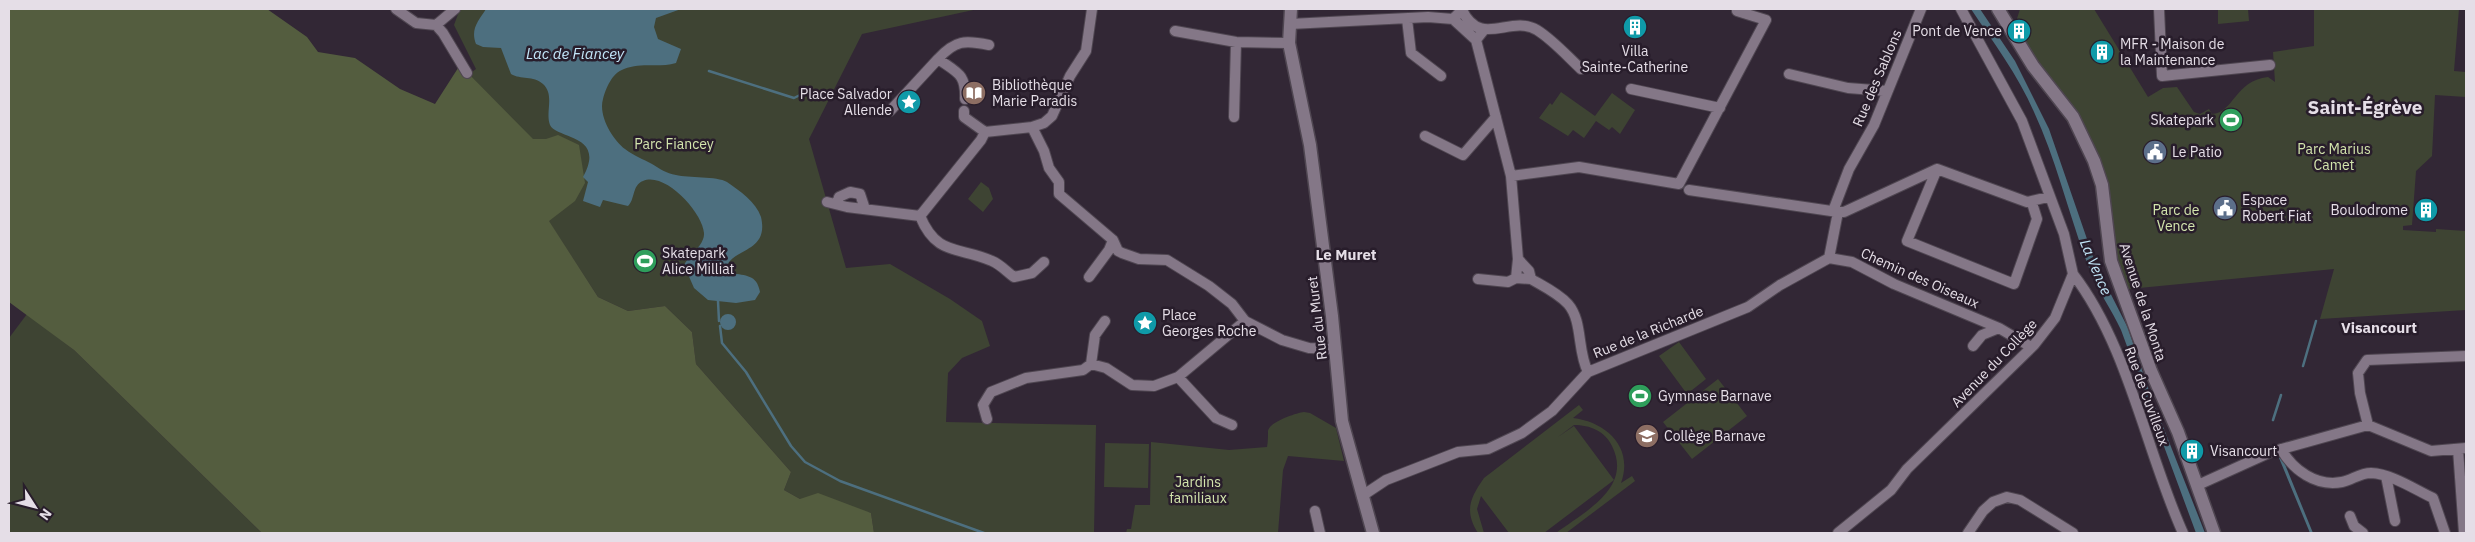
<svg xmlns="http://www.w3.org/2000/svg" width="2475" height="542" font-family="'IBM Plex Sans',sans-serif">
	<rect width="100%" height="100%" fill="#322735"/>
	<path fill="#3e4433" d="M460 9H978L862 34 809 139 846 268 890 264 950 299 982 321 990 346 962 358 948 373 946 422 1096 425 1094 533H874L871 513 800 499 784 490 791 472 696 364 692 332 665 306 628 311 598 297 458 82 476 69 454 25Z
		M2020 9H2094L2148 97 2163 88 2177 87 2194 112 2200 114 2209 109 2212 114C2234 113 2234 81 2268 77L2275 82 2273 52 2314 46V9H2459L2454 71 2466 72V97L2435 95 2432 156 2416 171 2412 225 2403 226V230L2436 232V229L2466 231V310L2320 319 2334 269 2129 289 2119 269 2110 234 2101 167 2085 126 2037 63 2015 25Z
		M2218 9H2248L2249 21 2218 24Z
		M1561 92 1595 116 1612 93 1635 110 1620 134 1612 127 1609 130 1596 121 1584 138 1573 130 1568 136 1539 118 1550 103 1552 105Z
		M981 182 989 188 993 199 983 212 968 199Z
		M27 314 74 350 262 533H9V338Z
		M1679 342 1706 379 1687 394 1659 356Z
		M1718 379 1747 416 1692 459 1663 422Z
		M1579 405 1583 410 1573 418C1606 422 1634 447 1621 483L1632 476 1635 481 1566 533H1556C1584 512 1633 488 1612 446 1605 431 1590 425 1574 425L1558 437 1574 426 1614 480 1544 533H1509L1481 496 1477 509 1484 533H1478C1464 511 1470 498 1484 478Z
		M1304 412 1310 413 1336 428 1344 461 1288 456 1283 470 1278 533H1126L1127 529H1131L1135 505H1150L1151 442 1229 450 1267 447C1268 442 1268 436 1268 431 1269 422 1296 413 1304 412Z
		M1105 443 1149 444 1148 488 1104 487Z"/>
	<path fill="#545d3f" d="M9 9H267L307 37 318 52 355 58 400 89 435 104 460 65 533 139H546L558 135 579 145 585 183 575 201 549 221 598 297 628 311 665 306 692 332 696 364 791 472 784 490 800 499 818 493 871 513 874 533H262L74 350 9 302Z"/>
	<path fill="#4d6f7f" d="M486 9H681L656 18 654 27 658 39 681 49 676 63C660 68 642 62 624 69 612 73 606 88 603 99 598 116 613 140 625 149 634 156 643 159 652 164 660 169 666 173 676 175 688 178 717 176 727 182 740 191 756 202 761 217 769 251 736 248 727 265L732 273C745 276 757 274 760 292L755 300 736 303 708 300 694 288 684 265C689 255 705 245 704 233 703 213 665 171 643 181 632 185 635 200 628 206L603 200 600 207 583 201 588 182 583 177C607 134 556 139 550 125 545 112 555 95 543 84 533 75 521 80 511 74L501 48 483 47 476 44C470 29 479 20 486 9Z
		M1971 9H1980L2015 61 2049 129 2096 265 2128 328 2149 391 2205 533H2196L2121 330C2112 310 2099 293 2091 273 2070 220 2058 164 2034 112 2018 75 1993 42 1971 9Z
		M720 322a8 8 0 1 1 16 0a8 8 0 1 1-16 0Z
		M2282 457 2313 533H2310L2279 458Z"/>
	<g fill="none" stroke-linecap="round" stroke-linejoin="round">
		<path stroke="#4d6f7f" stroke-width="2.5" d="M709 71 794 98 804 93
			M718 301 719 321
			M720 326 722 343 746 372 791 446 805 462 840 481 984 533
			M2303 366 2316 321
			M2273 420 2281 395"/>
		<g stroke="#4f4651" stroke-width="12">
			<path id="minor" d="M396 9 416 23 436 25 443 33 467 73
				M2159 9 2162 76 2270 65
				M1407 19 1411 53 1441 76
				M1290 24 1428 17 1453 19
				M436 25 455 9
				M1484 30 1476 40 1453 19 1462 10C1481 49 1510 14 1537 30 1553 40 1567 56 1581 69
				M1175 31 1236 42 1289 43
				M1476 40 1511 176 1518 259 1516 278 1531 279 1529 271 1518 259
				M938 59C955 40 965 40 989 45
				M1789 74 1848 88 1887 91
				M1631 89 1720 108
				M890 111 938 59C958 73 966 74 965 99
				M964 111V117L985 132
				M1234 117 1236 42
				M1032 127 1044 151 1049 168 1059 182V194L1113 240 1118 251 1122 253 1139 259 1167 260 1209 286 1232 304 1245 321 1282 340 1309 348 1336 349
				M985 132 1032 127 1044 123 1052 116 1070 76 1086 51 1092 9
				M1425 136 1463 155 1496 117
				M1937 169 1907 241 2014 284 2037 219 2032 203
				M1511 176 1579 167 1679 184 1766 20 1737 11
				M1689 190 1838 212H1844L1937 169 2027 202 2048 197
				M827 202 847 207 920 216 981 140 985 132
				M837 203 839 197 850 192 860 194 865 209
				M1833 211 1849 169 1874 125 1921 9
				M920 216C937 257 959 246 992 261 1000 264 1007 272 1014 277L1032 273 1044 262
				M1829 258 1852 262 1894 284 1999 328
				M2073 274C2128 345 2146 451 2183 533
				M1089 277 1109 250 1113 240
				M1478 279 1508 282 1516 278
				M1531 279C1543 286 1558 293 1568 304 1583 321 1577 351 1588 372
				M1973 346 1982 335 1999 328 2031 347
				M1091 364 1095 335 1105 321
				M1178 377 1216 418 1232 425
				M987 419 983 405 991 392 1026 378 1083 370 1091 364 1106 368 1132 385 1154 386 1178 377 1245 321
				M2368 425 2360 393 2358 373 2367 360 2466 356
				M2281 449C2293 470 2316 487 2342 482 2352 480 2360 473 2371 473 2392 474 2414 489 2433 498L2445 533
				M2458 449 2464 533
				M2386 476 2395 521
				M2198 485 2271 452 2368 425 2431 451 2466 448
				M1362 496 1386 480 1458 452 1488 449 1522 433 1552 411 1588 372 1748 307 1780 285 1829 258 1838 212
				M1315 511 1320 533
				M2350 516 2354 526 2363 533
				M1838 533 1891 490 1907 469 2034 345 2055 318 2073 274 2064 234 2022 121 1961 9
				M1968 533 1983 511 1993 502 2007 497 2020 500 2073 533"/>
		</g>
		<g stroke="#4f4651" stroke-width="15">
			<path id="tertiary" d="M1291 9 1289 43 1310 145 1332 316 1342 421 1373 533
				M1998 9 2033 66 2073 117 2094 161 2102 185 2111 261 2151 371 2178 432 2214 533"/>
		</g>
		<use href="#minor" stroke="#847787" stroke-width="10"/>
		<use href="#tertiary" stroke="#847787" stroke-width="12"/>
	</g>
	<defs>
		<g id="building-disc" transform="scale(1.25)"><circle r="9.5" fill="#0f9aa8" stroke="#281d2b"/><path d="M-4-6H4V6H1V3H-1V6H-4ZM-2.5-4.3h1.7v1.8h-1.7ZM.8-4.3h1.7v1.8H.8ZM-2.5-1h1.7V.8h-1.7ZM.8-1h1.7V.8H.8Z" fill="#fff"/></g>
		<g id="library-disc" transform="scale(1.25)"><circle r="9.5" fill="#8d6e63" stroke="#281d2b"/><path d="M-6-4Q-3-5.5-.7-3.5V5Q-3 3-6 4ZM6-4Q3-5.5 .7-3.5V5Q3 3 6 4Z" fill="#fff"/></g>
		<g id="sight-disc" transform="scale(1.25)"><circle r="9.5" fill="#0f9aa8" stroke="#281d2b"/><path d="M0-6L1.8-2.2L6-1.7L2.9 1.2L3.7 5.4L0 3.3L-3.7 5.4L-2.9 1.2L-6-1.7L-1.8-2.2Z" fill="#fff"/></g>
		<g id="stadium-disc" transform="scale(1.25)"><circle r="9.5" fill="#2e9e5b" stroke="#281d2b"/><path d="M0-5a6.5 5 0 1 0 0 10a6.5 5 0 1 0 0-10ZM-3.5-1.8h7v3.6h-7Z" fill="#fff"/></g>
		<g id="civic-disc" transform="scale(1.25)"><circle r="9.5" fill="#5c6f8a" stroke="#281d2b"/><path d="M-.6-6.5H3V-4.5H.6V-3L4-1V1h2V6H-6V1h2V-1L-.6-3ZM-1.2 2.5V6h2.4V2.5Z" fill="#fff"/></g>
		<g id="school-disc" transform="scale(1.25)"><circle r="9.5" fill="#8d6e63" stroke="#281d2b"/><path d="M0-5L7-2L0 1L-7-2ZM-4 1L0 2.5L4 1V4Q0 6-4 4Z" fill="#fff"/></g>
	</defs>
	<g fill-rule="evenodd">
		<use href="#building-disc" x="1635" y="27"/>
		<use href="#building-disc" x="2019" y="31"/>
		<use href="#building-disc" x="2102" y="52"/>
		<use href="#library-disc" x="974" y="93"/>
		<use href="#sight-disc" x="909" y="102"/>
		<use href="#stadium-disc" x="2231" y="120"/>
		<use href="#civic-disc" x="2155" y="152"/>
		<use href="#civic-disc" x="2225" y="208"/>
		<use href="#building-disc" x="2426" y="210"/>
		<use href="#stadium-disc" x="645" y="261"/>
		<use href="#sight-disc" x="1145" y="323"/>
		<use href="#stadium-disc" x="1640" y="396"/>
		<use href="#school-disc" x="1647" y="436"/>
		<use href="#building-disc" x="2192" y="451"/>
	</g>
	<g text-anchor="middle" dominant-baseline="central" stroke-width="5" stroke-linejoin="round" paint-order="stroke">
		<g font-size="14" fill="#e5dee7" stroke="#281d2b" text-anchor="start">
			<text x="2002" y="31" text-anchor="end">Pont de Vence</text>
			<text x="2120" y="44">MFR - Maison de<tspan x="2120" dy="16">la Maintenance</tspan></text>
			<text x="1635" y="51" text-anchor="middle">Villa<tspan x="1635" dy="16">Sainte-Catherine</tspan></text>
			<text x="992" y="85">Bibliothèque<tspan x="992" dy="16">Marie Paradis</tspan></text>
			<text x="892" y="94" text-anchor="end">Place Salvador<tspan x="892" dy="16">Allende</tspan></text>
			<text x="2214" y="120" text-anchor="end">Skatepark</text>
			<text x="2172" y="152">Le Patio</text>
			<text x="2242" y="200">Espace<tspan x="2242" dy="16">Robert Fiat</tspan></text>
			<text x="2408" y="210" text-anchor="end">Boulodrome</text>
			<text x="662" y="253">Skatepark<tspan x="662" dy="16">Alice Milliat</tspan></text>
			<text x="1162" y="315">Place<tspan x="1162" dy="16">Georges Roche</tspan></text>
			<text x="1658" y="396">Gymnase Barnave</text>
			<text x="1664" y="436">Collège Barnave</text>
			<text x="2210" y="451">Visancourt</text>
		</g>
		<g font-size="14" fill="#e5dee7" stroke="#281d2b">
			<text transform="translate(1877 78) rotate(-67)">Rue des Sablons</text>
			<text transform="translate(1920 278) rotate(24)">Chemin des Oiseaux</text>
			<text transform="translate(2143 302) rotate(72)">Avenue de la Monta</text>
			<text transform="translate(1317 318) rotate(-97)">Rue du Muret</text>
			<text transform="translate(1648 332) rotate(-22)">Rue de la Richarde</text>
			<text transform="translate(1994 363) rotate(-46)">Avenue du Collège</text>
			<text transform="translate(2147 396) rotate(70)">Rue de Cuvilleux</text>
		</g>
		<g font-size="14" fill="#d3e5ad" stroke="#281d2b">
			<text x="674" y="144">Parc Fiancey</text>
			<text x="2334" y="149">Parc Marius<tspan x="2334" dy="16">Camet</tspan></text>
			<text x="2176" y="210">Parc de<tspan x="2176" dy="16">Vence</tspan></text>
			<text x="1198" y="482">Jardins<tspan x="1198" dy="16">familiaux</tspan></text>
		</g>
		<g font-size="15" font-style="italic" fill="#c3e7fa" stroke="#281d2b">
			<text x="575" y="53">Lac de Fiancey</text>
			<text transform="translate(2096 267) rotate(67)">La Vence</text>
		</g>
		<g font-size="15" font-weight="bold" fill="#e5dee7" stroke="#281d2b">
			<text x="1346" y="254">Le Muret</text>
			<text x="2379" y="327">Visancourt</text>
		</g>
		<g font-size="19" font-weight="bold" fill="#e5dee7" stroke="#281d2b">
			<text x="2365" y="107">Saint-Égrève</text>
		</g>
	</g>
	<rect width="2475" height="542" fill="none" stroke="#e5dee7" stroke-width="20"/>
	<g transform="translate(35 507) rotate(126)" stroke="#281d2b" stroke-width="4" paint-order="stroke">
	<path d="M0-4L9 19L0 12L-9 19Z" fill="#e5dee7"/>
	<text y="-8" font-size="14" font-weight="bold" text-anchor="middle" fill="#e5dee7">N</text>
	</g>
</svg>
